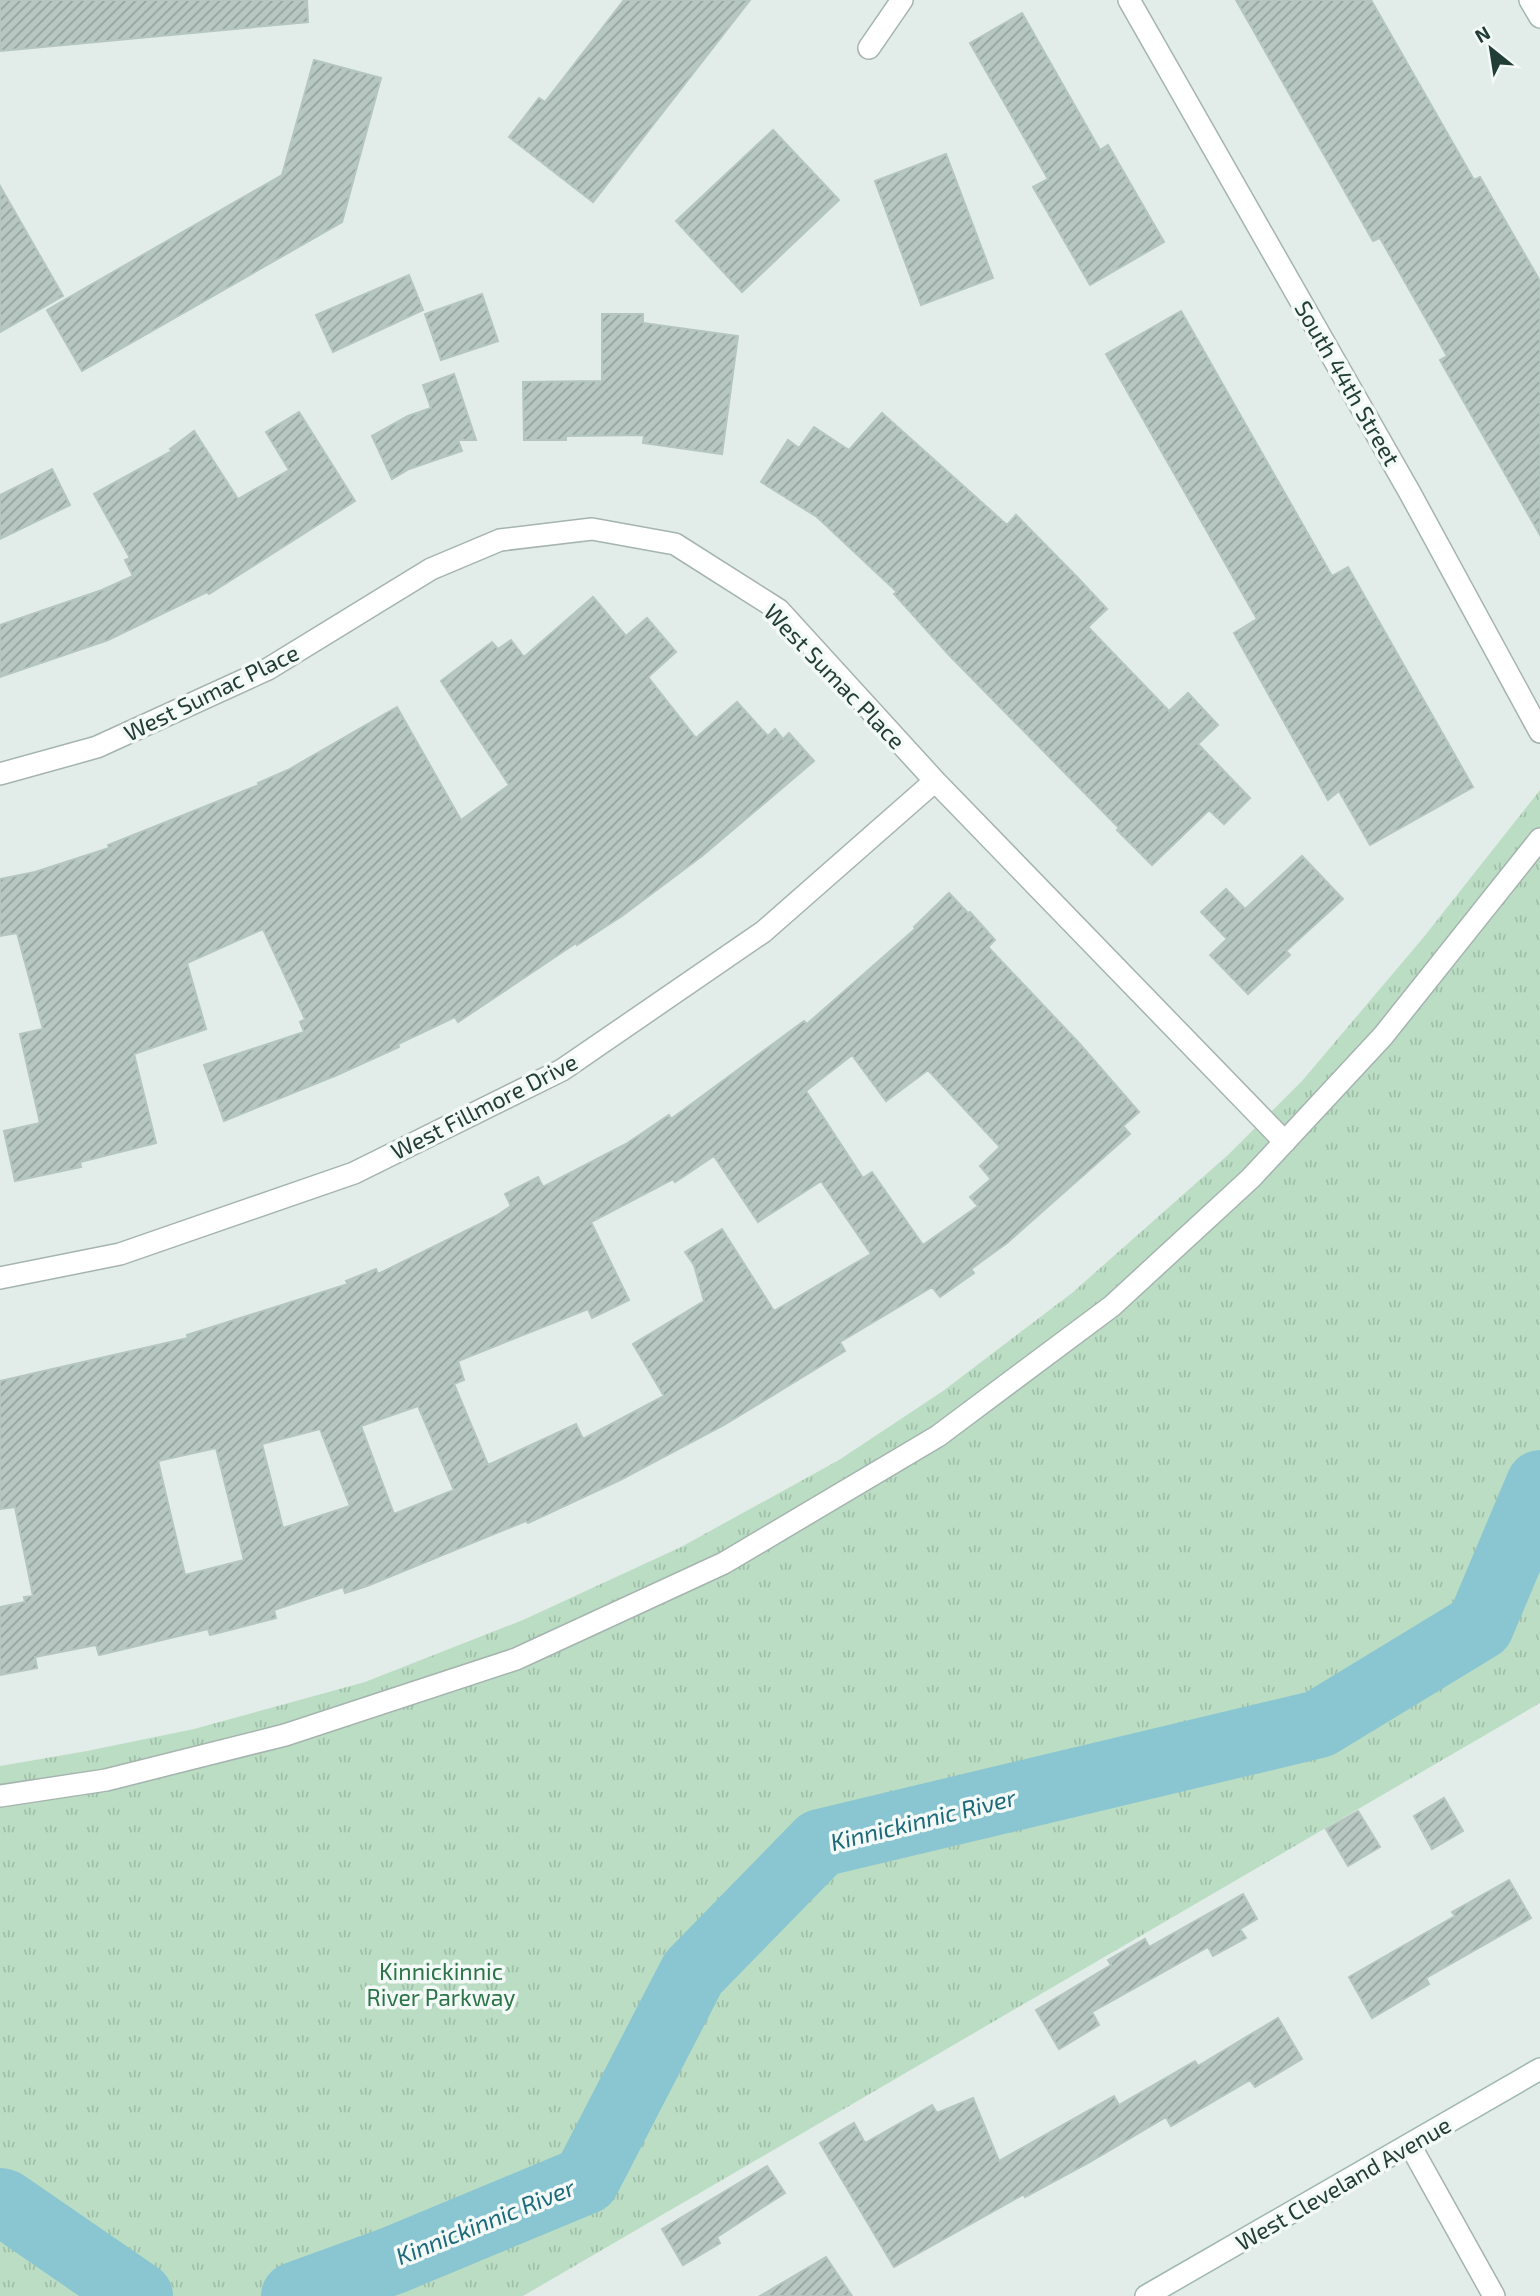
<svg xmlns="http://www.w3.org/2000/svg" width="1540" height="2296" font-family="'Exo 2',sans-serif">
	<defs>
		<pattern id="park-tufts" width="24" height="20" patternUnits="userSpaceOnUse" patternTransform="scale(1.75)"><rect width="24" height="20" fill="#bbddc4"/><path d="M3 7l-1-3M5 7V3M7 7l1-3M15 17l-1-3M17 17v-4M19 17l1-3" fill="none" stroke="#a0bfa9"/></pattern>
		<pattern id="building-hatch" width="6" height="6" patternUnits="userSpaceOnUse" patternTransform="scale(1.75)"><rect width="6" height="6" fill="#b7c7c1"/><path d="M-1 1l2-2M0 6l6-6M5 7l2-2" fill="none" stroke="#94a39e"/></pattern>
	</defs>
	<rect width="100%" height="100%" fill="#e2ece8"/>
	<path fill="url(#park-tufts)" d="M1540 790V1703L523 2296H0V1766L87 1751 194 1729 365 1682 523 1620 681 1547 839 1460 943 1391 1072 1293 1229 1154 1302 1081 1423 938Z"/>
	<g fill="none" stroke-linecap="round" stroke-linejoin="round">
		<path stroke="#8ac6d1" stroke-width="68" d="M0 2202 4 2203 139 2296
			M295 2296 394 2260 586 2180 693 1973 820 1843 1319 1724 1480 1626 1540 1484"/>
	</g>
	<path fill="url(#building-hatch)" stroke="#b4c6bf" stroke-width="2" fill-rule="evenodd" d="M0 0H307L308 22 0 51Z
		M624 0H750L593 202 509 137 539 98 545 102Z
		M1236 0H1371L1474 180 1480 177 1540 281V535L1440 360 1447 356 1380 238 1373 241Z
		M1022 13 1100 150 1108 145 1164 242 1090 285 1033 187 1048 179 970 43Z
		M314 60 381 78 342 222 82 371 47 310 282 175Z
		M773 130 839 200 742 292 676 221Z
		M946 154 993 278 921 305 875 181Z
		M0 186 63 296 0 332Z
		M409 275 423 310 333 352 316 315Z
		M482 294 498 341 441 360 425 314Z
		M1181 311 1332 576 1348 567 1473 787 1370 845 1339 791 1328 800 1234 633 1257 619 1106 354Z
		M602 314H643V323L738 336 722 454 643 443 644 435 566 436V440H524L523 382 602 381Z
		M454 374 476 440H458L462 451 409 469 392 479 372 436 408 416 431 408 423 385Z
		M299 412 355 501 209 594 207 592 108 640 0 677V625L102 590 133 576 125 560 130 558 94 494 172 451 170 449 194 431 238 499 289 470 266 432Z
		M882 413 1007 525 1016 515 1078 578 1107 609 1088 627 1169 711 1188 693 1218 725 1198 744 1250 798 1224 824 1209 810 1152 865 1117 830 1119 828 949 655 894 594 897 592 817 517 761 482 788 440 799 448 814 427 849 450Z
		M52 469 70 505 0 539V495Z
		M593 597 626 636 647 618 676 652 648 677 696 738 737 702 768 736 775 729 783 739 789 733 814 761 702 856 622 916 577 945 576 943 458 1022 455 1017 398 1044 399 1047 337 1075 224 1121 204 1065 304 1032 300 1022 305 1019 263 929 187 963 206 1029 134 1054 156 1143 80 1162 81 1167 15 1181 4 1131 40 1123 20 1034 43 1029 17 933 0 936V879L35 872 109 848 108 845 259 785 258 783 288 770 397 707 461 820 509 785 441 681 492 642 498 649 511 640 524 657Z
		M1302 856 1343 899 1286 951 1290 955 1248 994 1210 955 1227 939 1201 912 1226 889 1245 909Z
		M949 893 968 913 970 912 995 940 988 947 1079 1043 1139 1112 1123 1126 1130 1134 1007 1243 971 1269 974 1273 940 1297 932 1287 840 1342 845 1351 724 1425 620 1480 528 1523 526 1521 367 1586 345 1593 343 1587 274 1610 276 1618 210 1635 208 1629 99 1655 96 1645 35 1657 37 1668 0 1675V1607L25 1602 24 1597 33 1596 15 1507 0 1509V1381L188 1338 187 1335 348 1284 346 1281 376 1269 378 1274 496 1216 511 1206 505 1194 538 1177 543 1187 626 1144 669 1115 671 1119 804 1021 807 1024 915 929 914 927ZM852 1055 886 1101 928 1070 1000 1147 980 1166 991 1179 970 1197 978 1206 923 1245 872 1172 863 1178 806 1091ZM714 1156 758 1222 821 1181 871 1254 774 1311 722 1229 685 1252 694 1265 704 1301 633 1344 664 1396 583 1439 576 1424 488 1465 454 1384 464 1380 458 1361 588 1309 592 1318 629 1300 591 1222 673 1179 675 1182ZM418 1406 454 1490 394 1514 361 1426ZM320 1429 350 1506 283 1528 262 1444ZM216 1448 244 1560 185 1575 158 1461Z
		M1444 1798 1463 1831 1432 1849 1414 1816Z
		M1358 1811 1380 1847 1348 1866 1326 1829Z
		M1509 1880 1531 1918 1426 1978 1429 1984 1372 2018 1349 1977 1455 1916 1452 1912Z
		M1243 1894 1257 1919 1240 1929 1246 1938 1213 1956 1208 1947 1092 2012 1099 2025 1059 2049 1036 2010 1111 1965 1108 1960 1145 1939 1149 1947Z
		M1278 2018 1302 2059 1255 2087 1250 2080 1171 2126 1166 2117 1090 2162 1025 2197 1024 2194 894 2267 820 2143 854 2123 865 2143 932 2105 937 2113 973 2098 999 2161 1114 2096 1119 2105 1195 2061 1198 2066Z
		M767 2166 785 2193 717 2237 720 2243 683 2265 662 2229Z
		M826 2257 852 2296H760Z"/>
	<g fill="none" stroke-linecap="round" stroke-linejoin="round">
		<g stroke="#a5b4af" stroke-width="24">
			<path id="street" d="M1129 0 1410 493 1540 732
				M869 48 902 0
				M0 774 97 747 268 669 431 569 500 540 592 529 675 544 779 610 935 781 1285 1142
				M0 1278 120 1254 354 1173 562 1070 763 932 935 781
				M0 1796 106 1780 285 1735 516 1659 724 1563 938 1436 1112 1306 1251 1178 1383 1036 1540 839
				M1410 2145 1494 2296"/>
		</g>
		<g stroke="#a0b8b0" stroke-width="24">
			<path id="secondary" d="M1530 0 1540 17
				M1146 2296 1540 2069"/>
		</g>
		<use href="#street" stroke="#fff" stroke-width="21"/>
		<use href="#secondary" stroke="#fff" stroke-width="21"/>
	</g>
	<g text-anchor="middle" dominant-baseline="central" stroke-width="7" stroke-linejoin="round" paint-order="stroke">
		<g font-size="23" fill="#223d36" stroke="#f2f9f6">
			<text transform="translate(1348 383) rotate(60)">South 44th Street</text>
			<text transform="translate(835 676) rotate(46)">West Sumac Place</text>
			<text transform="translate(211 692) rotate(-26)">West Sumac Place</text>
			<text transform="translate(484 1106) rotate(-27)">West Fillmore Drive</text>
			<text transform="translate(1343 2183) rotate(-30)">West Cleveland Avenue</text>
		</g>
		<g font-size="23" fill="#2c7448" stroke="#f2f9f6">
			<text x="441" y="1971">Kinnickinnic<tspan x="441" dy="26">River Parkway</tspan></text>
		</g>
		<g font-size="24" font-style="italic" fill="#1c6979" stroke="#f2f9f6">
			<text transform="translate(923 1819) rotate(-14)">Kinnickinnic River</text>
			<text transform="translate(485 2221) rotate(-22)">Kinnickinnic River</text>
		</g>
	</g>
	<g transform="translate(1491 49) rotate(330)" stroke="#f2f9f6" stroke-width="5" paint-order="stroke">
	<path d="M0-5L12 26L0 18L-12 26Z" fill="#223d36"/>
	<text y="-10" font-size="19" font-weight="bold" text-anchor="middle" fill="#223d36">N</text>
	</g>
</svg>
